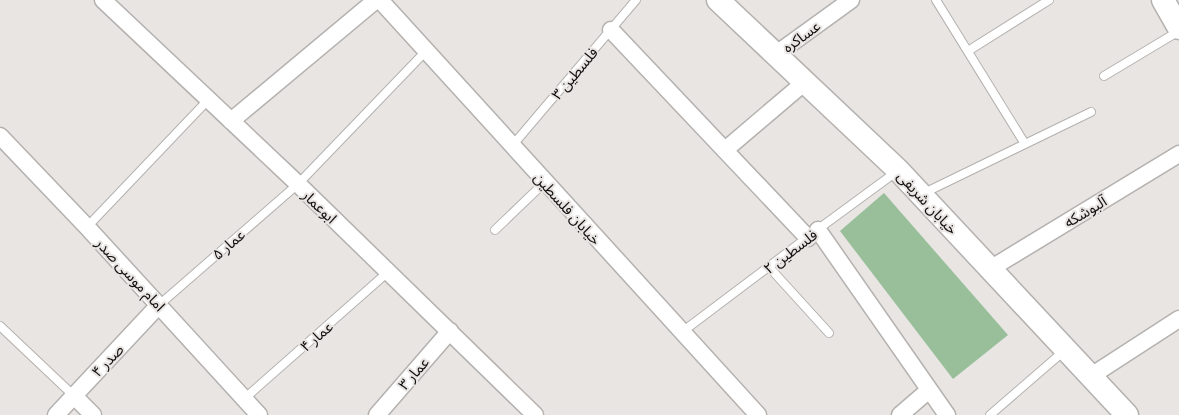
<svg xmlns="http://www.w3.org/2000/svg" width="1179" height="415" font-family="Commissioner,'Noto Sans Arabic',sans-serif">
	<rect width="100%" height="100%" fill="#e8e5e3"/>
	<path fill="#98bf9a" d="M884 193 1008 335 953 379 840 231Z"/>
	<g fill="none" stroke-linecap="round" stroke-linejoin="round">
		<g stroke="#b4b1af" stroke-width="10">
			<path id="lane" d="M936 0 1025 144
				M968 51 1049 0
				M1104 76 1179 31
				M512 146 636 0
				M922 194 1091 112
				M87 227 208 100
				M495 230 545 182
				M817 230 896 172
				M769 267 829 333
				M159 305 298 184 426 51
				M0 326 73 395
				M682 332 808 237
				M244 399 388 272
				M990 415 1064 351"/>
		</g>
		<g stroke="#b4b1af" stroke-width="19">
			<path id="street" d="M103 0 298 184 535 415
				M380 0 758 415
				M611 30 808 238
				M775 55 851 0
				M231 121 376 0
				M0 136 87 227 259 415
				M725 150 805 82
				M818 230 947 415
				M990 269 1179 154
				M1091 376 1179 319
				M73 395 93 415
				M56 415 159 305
				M377 415 450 331
				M900 415 929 390"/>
		</g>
		<g stroke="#b4b1af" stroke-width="25">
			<path id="secondary" d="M718 0 898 170 1127 415
				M1163 0 1179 28"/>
		</g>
		<use href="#lane" stroke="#fff" stroke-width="8"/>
		<use href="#street" stroke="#fff" stroke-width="16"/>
		<use href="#secondary" stroke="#fff" stroke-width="22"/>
	</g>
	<g text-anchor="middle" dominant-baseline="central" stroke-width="4" stroke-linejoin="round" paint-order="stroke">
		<g font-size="15" fill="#11100f" stroke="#e8e5e3">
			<text transform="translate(801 36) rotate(-36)">عساکره</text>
			<text transform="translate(574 73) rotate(-50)">فلسطین ۳</text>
			<text transform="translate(928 202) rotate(47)">خیابان شریفی</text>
			<text transform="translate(320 206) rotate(44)">ابوعمار</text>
			<text transform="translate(568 208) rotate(48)">خیابان فلسطین</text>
			<text transform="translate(1085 211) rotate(-31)">آلبوشکه</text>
			<text transform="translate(228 244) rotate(-41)">عمار ۵</text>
			<text transform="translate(790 251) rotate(-37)">فلسطین ۲</text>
			<text transform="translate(131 274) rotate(47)">امام موسی صدر</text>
			<text transform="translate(316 336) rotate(-41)">عمار ۴</text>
			<text transform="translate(107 360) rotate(-46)">صدر ۴</text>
			<text transform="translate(413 373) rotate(-49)">عمار ۳</text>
		</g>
	</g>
</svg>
